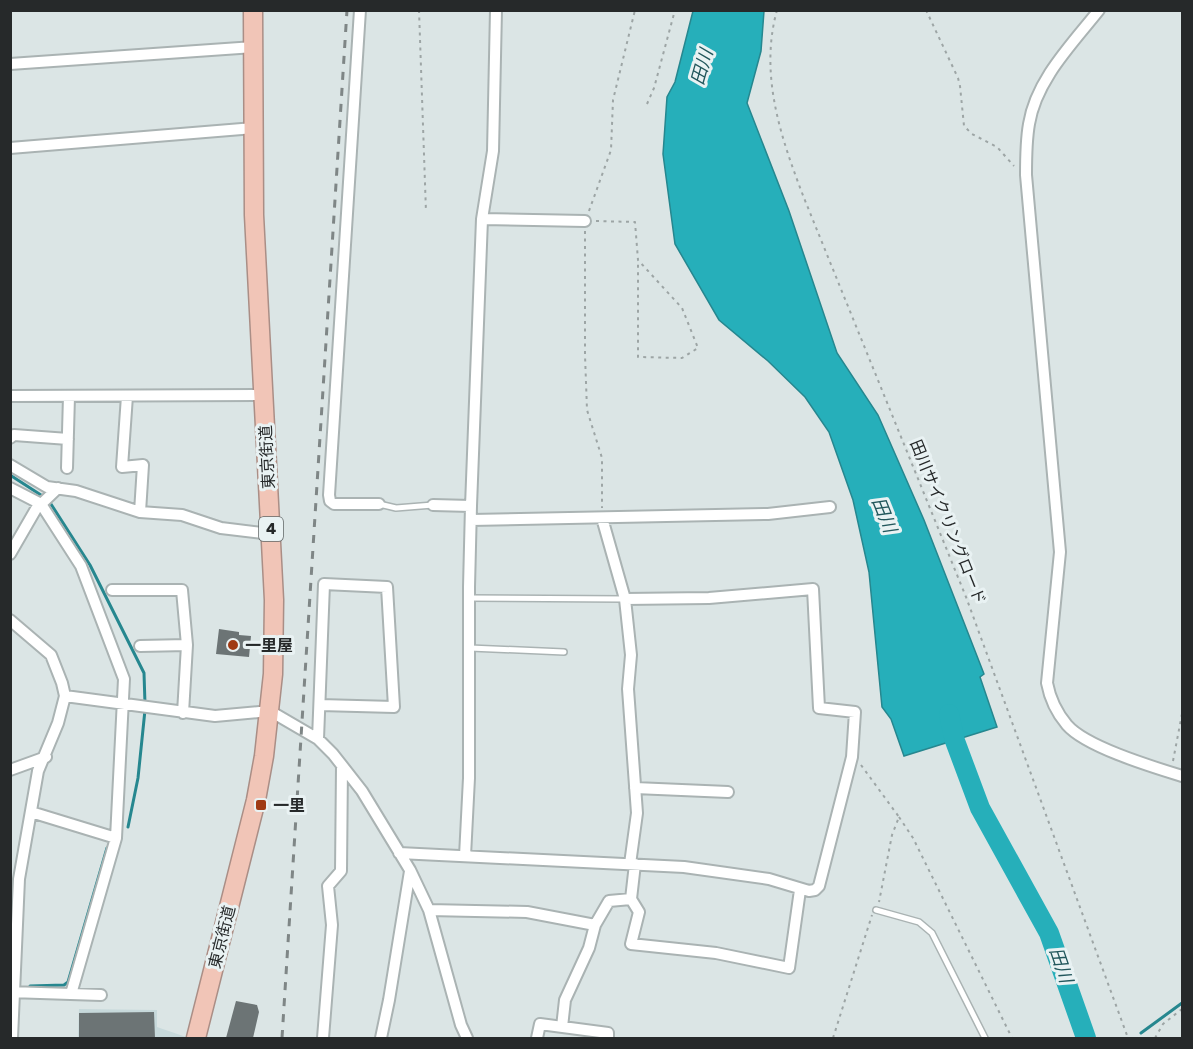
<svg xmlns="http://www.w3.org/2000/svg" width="1193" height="1049" font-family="Rubik,'Noto Sans JP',sans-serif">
	<rect width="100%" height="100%" fill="#dbe5e5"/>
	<path fill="#c7d9db" d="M79 1009 157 1010V1027L189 1038H78Z"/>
	<path fill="#26afba" stroke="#26878f" stroke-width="1.5" d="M693 11H764L761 51 747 103 789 211 837 353 878 415 924 520 984 674 980 677 997 727 904 756 891 719 882 707 869 572 853 500 829 432 805 397 768 361 719 320 675 244 663 154 667 97 675 82Z"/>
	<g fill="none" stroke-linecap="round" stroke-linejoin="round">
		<path stroke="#26878f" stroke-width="3" d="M10 475 44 497
			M49 501 90 565 144 673 145 704
			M128 827 138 778 145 710
			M30 986 64 985 68 982 107 848
			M1141 1033 1182 1003"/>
		<path stroke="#26afba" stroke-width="20" d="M949 714 955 741 980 808 1049 933 1086 1038"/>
	</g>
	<path fill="#6c7475" d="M219 629 239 632V635L251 636 249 657 216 654Z
		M236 1001 257 1005 259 1012 253 1038H226Z
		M154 1012 155 1038H79V1013Z"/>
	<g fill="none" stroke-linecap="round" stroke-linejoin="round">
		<g stroke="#aab3b3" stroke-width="8">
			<path id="lane" d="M379 504 396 508 433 505
				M470 598 624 599
				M470 648 564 652
				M876 910 919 922 932 933 985 1038"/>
		</g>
		<g stroke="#aab3b3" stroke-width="14">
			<path id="street" d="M360 10 329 495 330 501 334 504H379
				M1099 10C1072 44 1036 80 1029 124 1026 141 1026 159 1026 175L1060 552 1047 683C1050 699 1056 712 1067 725 1086 747 1153 767 1182 776
				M10 64 254 47
				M10 148 254 128
				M482 219 585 221
				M10 396 264 395
				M127 396 122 467 143 465 140 512
				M10 438 14 435 68 439
				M10 465 47 487 76 491 140 512 182 515 221 528 271 534
				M67 468 69 396
				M10 488 41 504 81 566 124 679 116 838 31 812
				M433 505 471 506
				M471 520 768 514 830 507
				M10 554 36 509 58 488
				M112 590H182L187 645 183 713
				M625 599 631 655 628 689 637 813 630 864
				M10 620 51 655 62 683 65 696 215 716 270 711 318 739 333 754 362 791 410 870 429 910 461 1025 467 1038
				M140 646 187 645
				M318 739 324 584 387 587 394 707 320 705
				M10 770 46 757
				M635 788 728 792
				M399 853 684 867 769 879 809 891 815 890 819 886 852 757 855 712 819 708 813 589 709 598 625 599 602 518
				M465 856 469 778V587L471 506 482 219 493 151 496 10
				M635 864 631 899 639 912 631 944 716 953 789 968 800 890
				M429 910 527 912 595 925
				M10 992 101 995
				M71 994 116 838
				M562 1027 565 1000 589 948 595 925 609 901 631 899
				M12 1038 19 879 38 771 58 723 65 696
				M323 1038 332 925 328 886 341 871 342 766
				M381 1038 389 1000 410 871
				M537 1038 540 1024 608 1033V1038"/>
		</g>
		<g stroke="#aa8e86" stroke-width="21">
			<path id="highway" d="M196 1038 256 800 264 756 273 674 274 600 254 215 253 10"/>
		</g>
		<path stroke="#9da5a5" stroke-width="2" stroke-dasharray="3 4.5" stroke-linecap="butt" d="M419 10 426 212
			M777 10C759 75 781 138 804 198L966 597 1128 1038
			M926 10 958 78 960 86 964 126 972 134 997 147 1014 166
			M647 104 654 88 675 10
			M589 211 611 150 613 100 635 10
			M596 221 635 222 638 260 682 308 698 348 682 358 638 357V260
			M585 231V355L587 410 602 458V508
			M1173 761 1182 714
			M861 765 899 817 892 835 879 902
			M899 817 913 838 1012 1038
			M833 1038 872 915
			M1155 1038 1163 1024 1182 1009"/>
		<use href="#lane" stroke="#fff" stroke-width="5"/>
		<use href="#street" stroke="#fff" stroke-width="10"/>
		<use href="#highway" stroke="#f1c5b7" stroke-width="18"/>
		<path stroke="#7f8686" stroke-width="3" stroke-dasharray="8 8" stroke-linecap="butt" d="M282 1038 347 10"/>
	</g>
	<g fill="#a03a14" stroke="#e9f2f3" stroke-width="2">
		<circle cx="233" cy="645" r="6"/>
		<rect x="255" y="799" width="12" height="12" rx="3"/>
	</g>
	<g text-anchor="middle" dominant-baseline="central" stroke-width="6" stroke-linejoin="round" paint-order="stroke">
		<rect fill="#e9f2f3" stroke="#606566" stroke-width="1.5" x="259" y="517" width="24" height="24" rx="4.5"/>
		<g font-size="15" font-weight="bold" fill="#26292a">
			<text x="271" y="529">4</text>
		</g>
		<g font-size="16" fill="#26292a" stroke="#e9f2f3">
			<text transform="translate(267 457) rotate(-93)">東京街道</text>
			<text transform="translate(948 522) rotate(68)">田川サイクリングロード</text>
			<text transform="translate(222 937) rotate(-76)">東京街道</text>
		</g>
		<g font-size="16" font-weight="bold" fill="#26292a" stroke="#e9f2f3" text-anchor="start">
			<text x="245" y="645">一里屋</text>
			<text x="273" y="805">一里</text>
		</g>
		<g font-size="18" font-style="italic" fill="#22575c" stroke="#e9f2f3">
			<text transform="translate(702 67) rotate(-74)">田川</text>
			<text transform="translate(884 515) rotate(68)">田川</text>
			<text transform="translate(1061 965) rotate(71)">田川</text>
		</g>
	</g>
	<rect width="1193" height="1049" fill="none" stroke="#26292a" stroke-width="24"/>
</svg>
